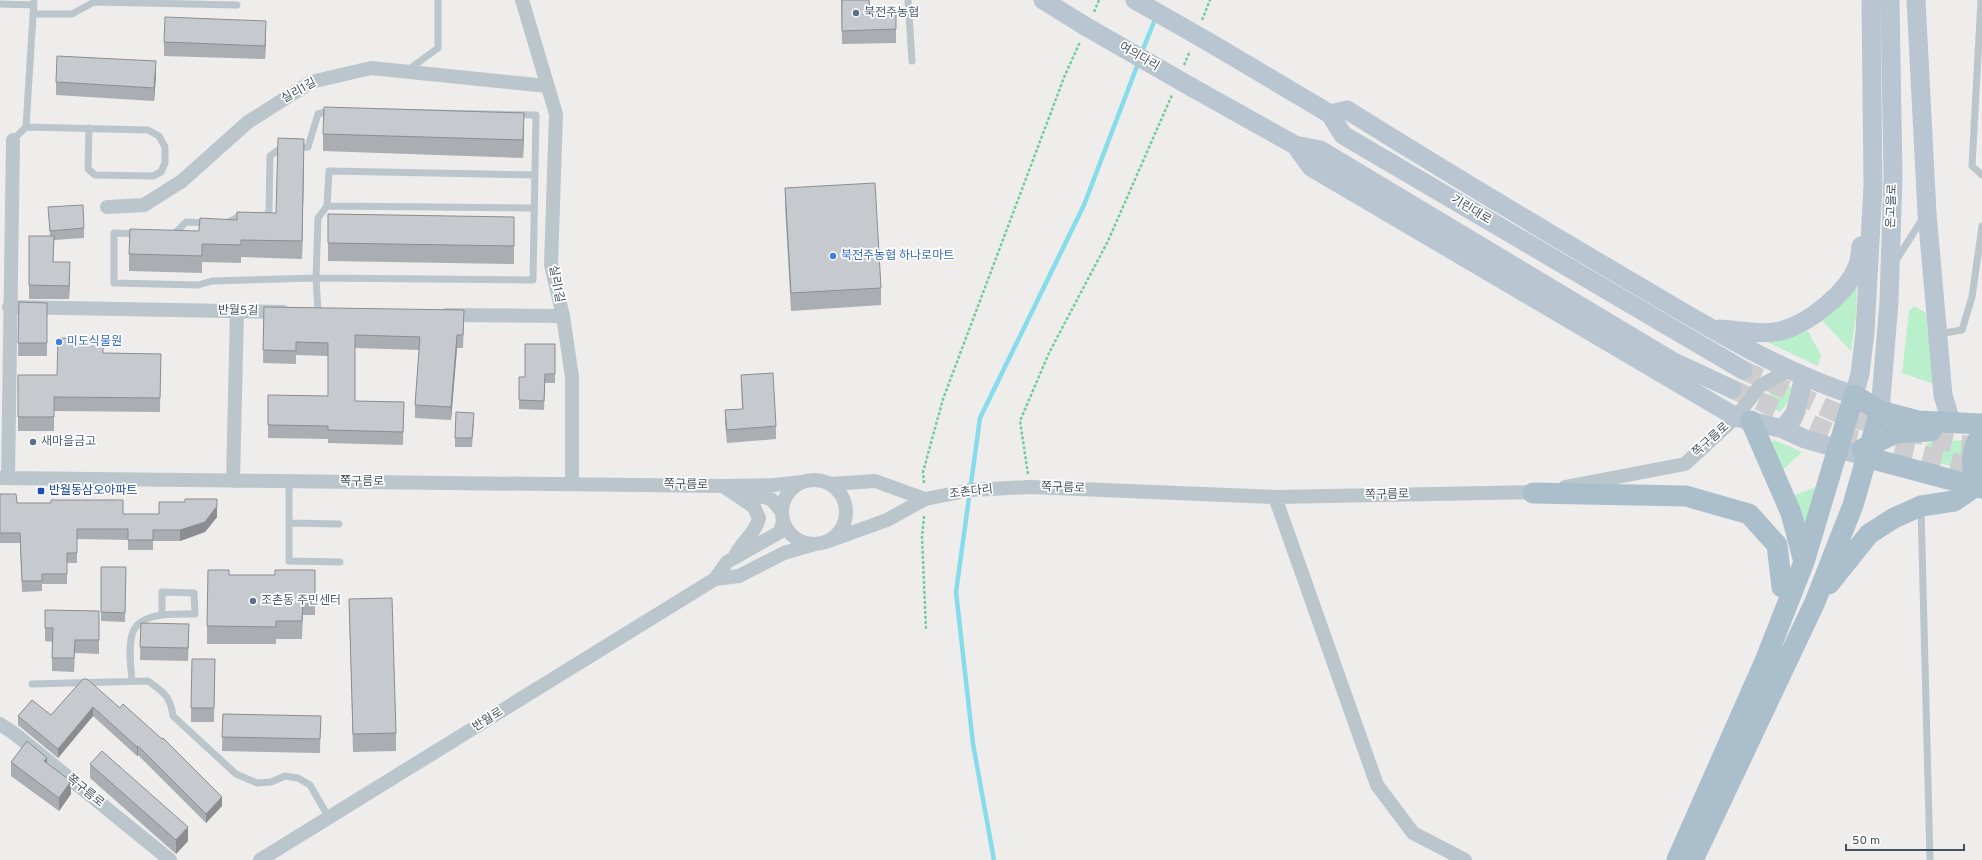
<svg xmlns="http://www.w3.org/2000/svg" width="1982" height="860" font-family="Overpass,'Noto Sans KR',sans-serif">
	<rect width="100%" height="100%" fill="#efecec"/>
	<path fill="#b9efcb" d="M1857 282 1856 315 1851 351 1819 317Z
		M1914 306 1926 313 1934 384 1902 373 1909 311Z
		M1806 328 1821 355 1818 366 1767 342 1775 336Z
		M1786 385 1792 387 1788 402 1780 412 1767 406 1769 394Z
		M1774 440 1802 452 1783 470 1769 446Z
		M1965 440 1960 468 1924 460 1927 443Z
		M1819 486 1806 530 1798 529 1795 495Z"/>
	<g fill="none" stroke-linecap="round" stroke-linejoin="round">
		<path stroke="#85ddec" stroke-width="4.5" d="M1141 54 1156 17
			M994 860 973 744 956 592 980 418 1084 205 1139 61"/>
		<path stroke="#cdcdcf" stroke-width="19" stroke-dasharray="19 10" stroke-linecap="butt" d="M1743 370 1844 416 1956 444 1982 446
			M1732 389 1834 434 1965 465 1982 466"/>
		<path stroke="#71cd9a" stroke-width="2.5" stroke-dasharray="3 2" stroke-linecap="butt" d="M1094 12 1099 0
			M1202 20 1210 0
			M1184 65 1190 51
			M1028 474 1020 421 1049 353 1108 241 1172 95
			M924 483 923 472 943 399 1065 75 1080 42
			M924 516 922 537 926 630"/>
		<path stroke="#bac5cc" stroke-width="7" d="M908 0 912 61
			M1981 0 1972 166 1982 175
			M0 4 34 5
			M33 14H72L94 2 237 5
			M408 70 438 48V0
			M329 111 536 115 533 280 316 278 212 281 198 285 114 283V233L173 235 186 222 225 224 239 216 266 218 269 210 270 156 278 150 308 147 318 114Z
			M26 127 148 130 159 136 165 147V163L161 172 153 176 95 175 88 169 89 128
			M13 140 26 127 34 0
			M327 206 533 208
			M1895 262 1923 218
			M318 312 316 278 318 218 327 206 329 171 535 175
			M1938 334 1962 330 1972 297 1982 226
			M289 481V561L340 562
			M1921 508 1930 860
			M289 523 339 524
			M132 681C131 667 128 649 132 635 138 611 176 614 195 614L194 593 162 592V614
			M32 684 148 681C164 693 170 695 173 716L236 774 257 783 271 782 285 776 298 778 310 785 329 818"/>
		<path stroke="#bac5cc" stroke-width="14" d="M522 0 556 114 551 265 563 316 572 377V483
			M107 207 144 205 182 181 248 122 311 82 371 68 547 86
			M9 307 283 312
			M446 315 563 316
			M0 478 723 486 774 485 803 482
			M8 478 13 140
			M782 512a32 32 0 1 1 64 0a32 32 0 1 1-64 0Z
			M233 481 237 311
			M831 484 875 481 925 499
			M723 486 754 507 759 518C756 533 741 542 734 558
			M1565 487 1685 464 1736 417 1760 386 1790 369
			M741 491 771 499 782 512
			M1275 497 1377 785 1413 833 1465 860
			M826 542 887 520 925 499 971 490 1030 487 1275 497 1540 492
			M715 579 739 576 784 553 815 544
			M0 724 15 734 170 860
			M260 860 715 579 727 562 780 532 783 521"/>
		<path stroke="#b9c6d1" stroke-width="19" d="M1043 0 1085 26
			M1916 0 1927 213 1943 395 1951 422
			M1207 41 1330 114 1343 135 1743 370
			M1193 88 1295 145 1320 150 1672 361 1732 389
			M1330 114 1347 110C1445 171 1543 230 1642 288 1710 328 1779 371 1854 395L1860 374 1865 332 1873 186 1871 0
			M1295 145 1311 167 1736 417 1783 429 1805 439 1866 457
			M1719 329C1740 330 1763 336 1784 330 1810 322 1847 293 1857 267 1860 261 1860 253 1861 246
			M1880 411 1889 302 1893 176 1890 0
			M1783 429 1795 413 1804 377"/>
		<path stroke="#abbecc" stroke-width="21" d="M1751 421 1791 513 1804 562
			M1862 449 1896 433 1931 431
			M1866 457 1982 488
			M1976 486C1972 468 1969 450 1982 434
			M1533 493 1686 496 1749 514 1777 545 1782 587 1791 591
			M1829 584 1869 534 1894 518 1921 506 1954 501 1976 486
			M1677 860 1765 661 1804 562 1854 395 1880 411 1918 421 1982 424
			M1693 860 1815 602 1853 505 1880 411"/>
		<path stroke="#b9c6d1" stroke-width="19" d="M1135 0 1207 41
			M1085 26 1193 88"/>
	</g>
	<path fill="#aaaeb2" d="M841 0H869L870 14 896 29V43L842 44Z
		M266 34 265 59 164 56V42Z
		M156 75 154 101 56 95V82Z
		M524 131 523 158 323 151V134Z
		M304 157 302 259 241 257V263L202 262V273L129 271V254L237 220 276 213Z
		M785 188 881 288V305L791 311 785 206Z
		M48 207 84 228V238L54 240 53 262 70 276 69 299H29V236H50Z
		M328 214 514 217V264L328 261Z
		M19 302 47 303V356H18Z
		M264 307 464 323 463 348H457L451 420 415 418V405L419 350 355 348V401L404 402 403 445 328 443V439L268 438V425L328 396V356L296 355V364L263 363Z
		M555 344V383H545L544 410 519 409V400L525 377Z
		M103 353 161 354 160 412 54 411V431H18V375H57Z
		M741 375 776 426V439L727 443 725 424V410L742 409Z
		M474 422 472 447H455V438Z
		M0 494 17 503 123 514 217 517 205 532 180 541H153V550H128V540L77 539V563H67V584H42V591L22 592 20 543H0Z
		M101 567H126L125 622 101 621Z
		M315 570V615H303L302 639H276V644H207V626L229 575H275Z
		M349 599 396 733V751L353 752Z
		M45 610 99 625V654L75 653 74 672 52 671V642L45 641Z
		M141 623 189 638 188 661 140 660Z
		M215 659 214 722H191V708Z
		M83 679 222 806 206 823 138 755 137 756 93 716 58 758 18 725V716L51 715Z
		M223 714 321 716 320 753 222 751Z
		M11 762 47 763 71 794 59 811 11 776Z
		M90 764 188 841 176 854 90 778Z"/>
	<path fill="#8b8d91" d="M266 21V34L265 59V46Z
		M156 61V75L154 101V88Z
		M524 113V131L523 158V140Z
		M304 139V157L302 259V241Z
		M70 262V276L69 299V286Z
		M457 335V348L451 420V407Z
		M217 506V517L205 532 180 541V530Z
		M93 707V716L58 758V749Z
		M138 746V755L137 756V747Z
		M47 758V771L44 761Z
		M71 781V794L59 811V798Z
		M222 797V806L206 823V814Z
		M188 827V841L176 854V840Z"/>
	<path fill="#c6cacf" stroke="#8b8d91" d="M842 0H869L870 14 896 13V29L842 31Z
		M165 17 266 21 265 46 164 42Z
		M57 56 156 61 154 88 56 82Z
		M324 107 524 113 523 140 323 134Z
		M278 138 304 139 302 241 241 240V245L202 244V256L129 254 130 229 199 231 200 218 237 220V212L276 213Z
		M875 183 881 288 791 293 785 188Z
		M83 205 84 228 50 231 48 207Z
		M328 214 514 217V246L328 243Z
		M29 236H54L53 262H70L69 286 29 285Z
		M19 302 47 303V343H18Z
		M264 307 464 310 463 335H457L451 407 415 405 420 337 355 335V401L404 402 403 432 328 430V426L268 425V395L328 396V343L296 342V351L263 350Z
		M58 338 103 339V353L161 354 160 398 54 397V417H18V375H57Z
		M525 344H555V374H545L544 401 519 400V377H525Z
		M773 373 776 426 727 430 725 410 743 409 741 375Z
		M456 412 474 413 472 438H455Z
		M0 494H16L17 503H51V500H123V514H159V502H185V499H217V506L205 522 180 530H153V540H128V529H77V553H67V574H42V581H22L20 533H0Z
		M101 567H126L125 613 101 612Z
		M208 570H229V575H275V570H315V598H303L302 621H276V627L207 626Z
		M392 598 396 733 353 734 349 599Z
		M45 610 99 611V640H75L74 658H52L53 628H45Z
		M141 623 189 624 188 648 140 647Z
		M192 659H215L214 708H191Z
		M83 679H87L120 708 123 704 162 739 163 738 222 797 206 814 138 746 137 747 93 707 58 749 18 716 32 700 51 715Z
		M223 714 321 716 320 739 222 737Z
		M27 741 47 758 44 761 71 781 59 798 11 762Z
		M102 751 188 827 176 840 90 764Z"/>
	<g fill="#5c6f8a" stroke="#fff" stroke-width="1.5">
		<circle cx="856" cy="13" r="4"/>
		<circle cx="33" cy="442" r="4"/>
		<circle cx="253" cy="601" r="4"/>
	</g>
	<g fill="#3f7fe0" stroke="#fff" stroke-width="1.5">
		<circle cx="833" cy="256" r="4"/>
		<circle cx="59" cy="342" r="4"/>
	</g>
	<rect fill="#1a4fb4" stroke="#fff" stroke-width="1.5" x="37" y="487" width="8" height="8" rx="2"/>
	<g text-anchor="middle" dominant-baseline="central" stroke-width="3.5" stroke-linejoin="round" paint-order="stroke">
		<g font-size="12" fill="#4e5e75" stroke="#fff" text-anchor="start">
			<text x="864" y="13">북전주농협</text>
			<text x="41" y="442">새마을금고</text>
			<text x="261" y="601">조촌동 주민센터</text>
		</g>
		<g font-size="12" fill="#45515a" stroke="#fff">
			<text transform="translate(1139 57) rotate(30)">여의다리</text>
			<text transform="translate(299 91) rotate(-29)">실리1길</text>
			<text transform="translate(1892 206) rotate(-88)">온고을로</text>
			<text transform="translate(1471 210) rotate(31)">기린대로</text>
			<text transform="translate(556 284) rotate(79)">실리1길</text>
			<text transform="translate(238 311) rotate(1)">반월5길</text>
			<text transform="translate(1711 440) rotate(-42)">쪽구름로</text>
			<text x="362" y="482">쪽구름로</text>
			<text transform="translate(686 485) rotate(1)">쪽구름로</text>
			<text transform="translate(1063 488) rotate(2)">쪽구름로</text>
			<text transform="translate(971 492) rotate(-7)">조촌다리</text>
			<text transform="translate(1387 495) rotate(-1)">쪽구름로</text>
			<text transform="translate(488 720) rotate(-32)">반월로</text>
			<text transform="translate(85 791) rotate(39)">쪽구름로</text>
		</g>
		<g font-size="12" fill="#366cbe" stroke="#fff" text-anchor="start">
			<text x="841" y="256">북전주농협 하나로마트</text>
			<text x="67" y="342">미도식물원</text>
		</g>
		<g font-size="12" fill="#164399" stroke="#fff" text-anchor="start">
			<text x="49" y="491">반월동삼오아파트</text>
		</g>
	</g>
	<path d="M1846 844v6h118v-6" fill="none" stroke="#45515a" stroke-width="2"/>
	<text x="1852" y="844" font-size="12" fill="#45515a" stroke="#ffffff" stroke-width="3" paint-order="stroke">50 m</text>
</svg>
